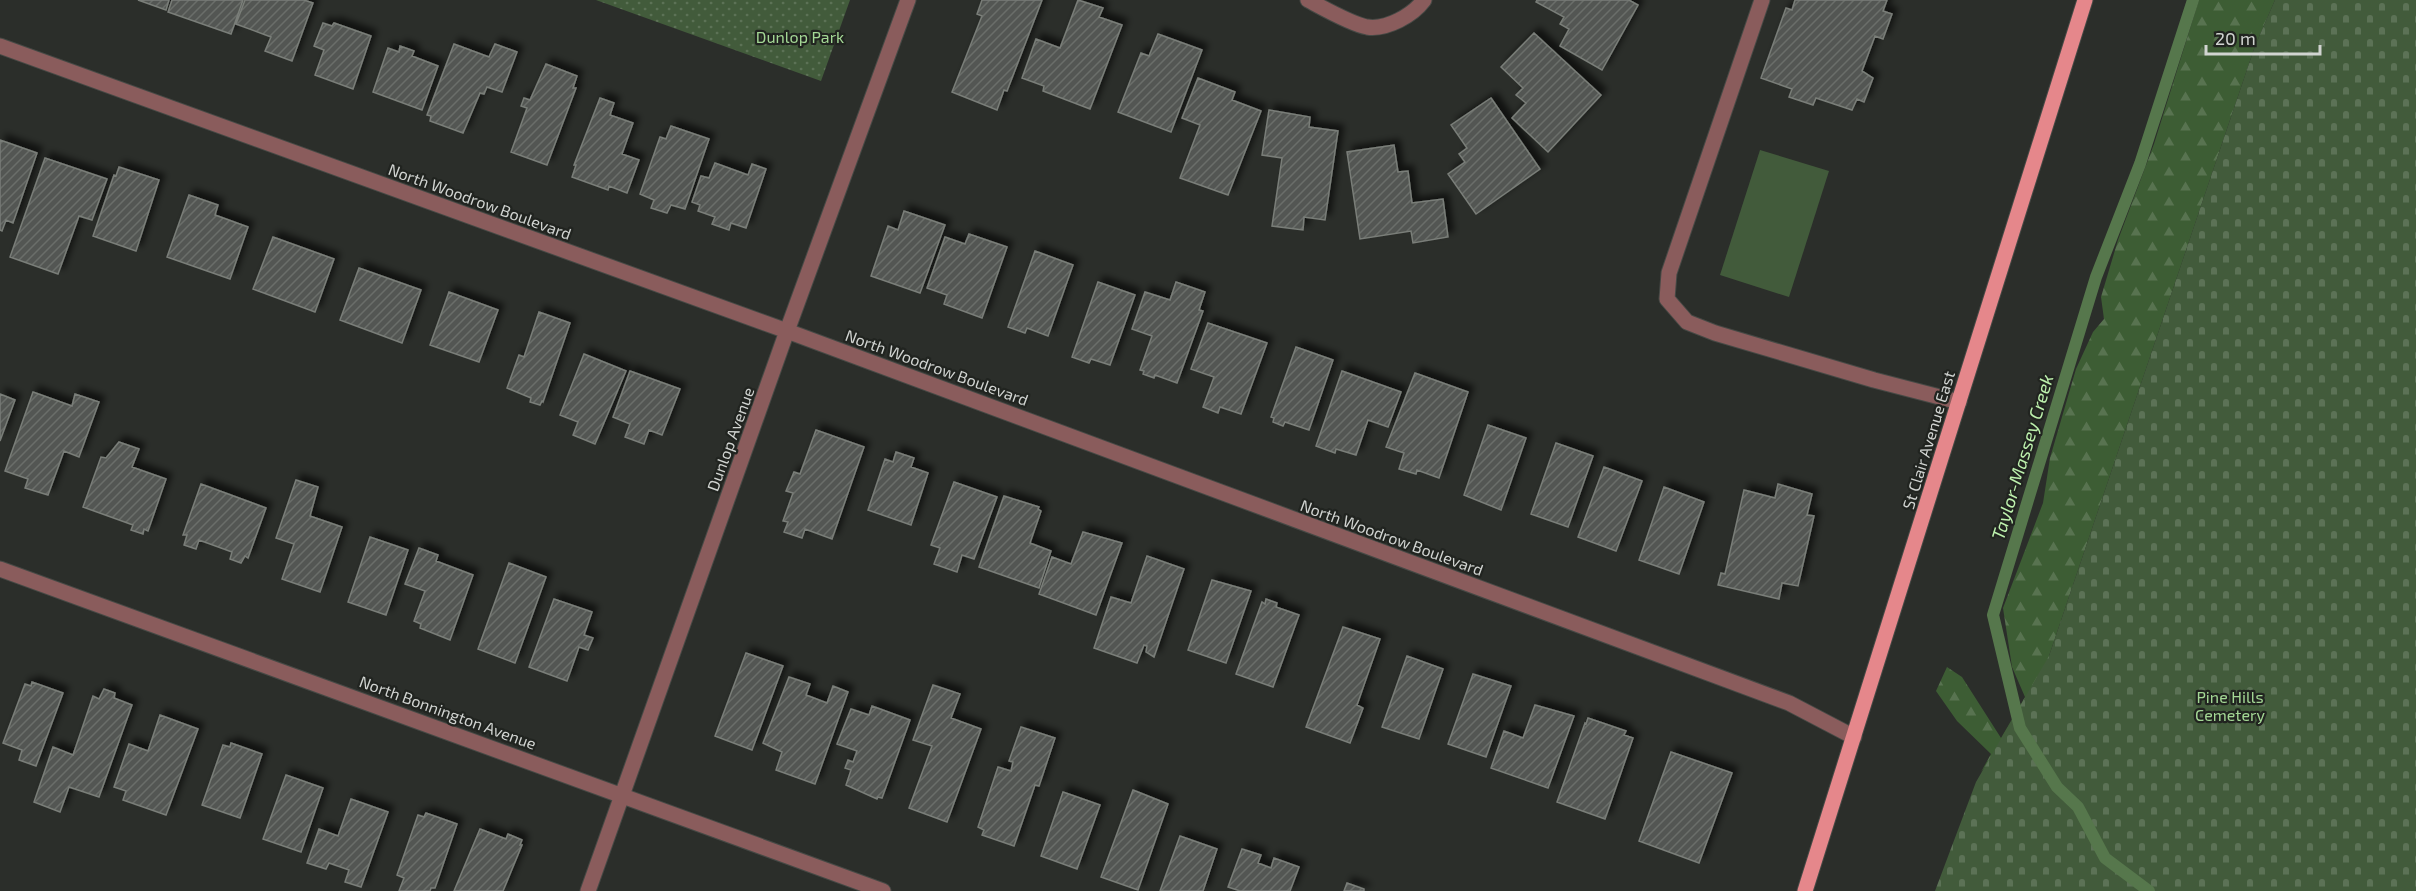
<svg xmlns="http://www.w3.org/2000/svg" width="2416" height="891" font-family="'Exo 2',sans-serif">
	<defs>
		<pattern id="grass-dots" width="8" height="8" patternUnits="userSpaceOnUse" patternTransform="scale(1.5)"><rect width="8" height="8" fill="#425b3b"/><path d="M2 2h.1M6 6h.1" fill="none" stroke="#5c7256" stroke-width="1.8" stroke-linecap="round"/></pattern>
		<pattern id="forest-firs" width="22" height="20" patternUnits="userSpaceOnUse" patternTransform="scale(1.5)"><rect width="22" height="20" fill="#3d5d34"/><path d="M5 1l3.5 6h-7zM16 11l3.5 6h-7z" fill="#587350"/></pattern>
		<pattern id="cemetery-stones" width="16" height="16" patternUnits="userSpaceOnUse" patternTransform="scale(1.5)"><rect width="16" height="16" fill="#425b3b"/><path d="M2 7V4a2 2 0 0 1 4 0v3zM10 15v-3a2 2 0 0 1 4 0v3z" fill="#5c7256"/></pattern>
		<pattern id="building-hatch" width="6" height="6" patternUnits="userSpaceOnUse" patternTransform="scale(1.5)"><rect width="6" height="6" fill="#535752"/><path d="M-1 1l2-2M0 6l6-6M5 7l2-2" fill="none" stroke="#6b6e6a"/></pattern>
		<filter id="shadow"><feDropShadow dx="5.5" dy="-5.5" stdDeviation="3" flood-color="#0009"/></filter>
	</defs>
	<rect width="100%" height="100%" fill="#2b2e2a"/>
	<path fill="url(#grass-dots)" d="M596 0H850L821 81Z"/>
	<path fill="url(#forest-firs)" d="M2199 0H2275L2255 46 2049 656 2054 680 1981 772 1991 754 1957 721 1936 691 1947 667 1962 677 2001 738 2025 697 2012 667 2003 608 2043 503 2050 458 2076 369 2093 332 2104 319 2101 297 2118 240 2154 144Z"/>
	<path fill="url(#cemetery-stones)" d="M2275 0H2416V891H1935L1976 782 2049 656 2255 46Z"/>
	<path fill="#425b3b" d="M1760 150 1829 171 1789 297 1720 275Z"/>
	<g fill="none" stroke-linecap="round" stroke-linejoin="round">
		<path stroke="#56774c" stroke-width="12" d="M2149 891 2105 858 2078 807 2057 787 2020 728 1993 615 2096 277 2140 164 2193 0"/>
	</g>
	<path fill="url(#building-hatch)" stroke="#7a7e79" stroke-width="1.5" filter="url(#shadow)" d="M138 0H169L166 10Z
		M172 0H243L231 34 168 12Z
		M245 0H304L313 3 292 61 265 51 271 37 236 24Z
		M982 0H1042L1007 91 1004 90 997 110 952 92 982 16 977 14Z
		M1078 0 1103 8 1099 17 1122 25 1090 109 1043 91 1044 86 1022 78 1036 39 1060 48Z
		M1537 0H1629L1638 5 1602 70 1560 46 1569 29 1560 24 1564 17 1536 2Z
		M1795 0H1887L1883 11 1892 14 1883 39 1875 36 1862 71 1873 78 1864 102 1857 99 1852 110 1816 98 1813 105 1789 97 1792 89 1761 78 1786 8 1792 10Z
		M323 23 332 26 334 23 371 36 353 89 315 75 324 50 314 46Z
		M1534 33 1601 95 1548 152 1512 118 1526 103 1516 95 1523 88 1501 67Z
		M1158 34 1202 50 1171 132 1118 112 1141 53 1149 56Z
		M454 44 489 57 495 44 517 52 502 92 487 87 484 94 480 93 463 133 430 121 431 116 427 115Z
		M400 46 414 51 412 56 438 66 422 110 373 92 388 48 399 52Z
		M546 64 577 76 573 88H576L547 165 511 152 527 108 521 106 524 98 530 100Z
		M1198 78 1235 92 1232 100 1261 111 1228 195 1180 178 1200 125 1182 118Z
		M600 98 614 103 610 115 633 123 622 154 639 160 627 193 609 186 608 190 572 177 576 165H574Z
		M1491 98 1540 169 1476 214 1448 174 1465 162 1459 154 1467 148 1451 125Z
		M1269 110 1310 117 1309 127 1338 131 1325 220 1304 217 1303 230 1272 226 1282 158 1262 155Z
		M671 126 709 139 685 209 671 205 667 213 651 208 654 200 640 194 660 137 666 139Z
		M0 140 37 153 13 223 6 220 2 231 0 230Z
		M1394 145 1398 172 1408 171 1412 203 1443 199 1448 237 1413 243 1411 231 1360 239 1347 152Z
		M45 158 107 179 92 220 79 216 58 274 10 257Z
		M715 163 748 175 752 164 766 169 746 228 731 223 729 230 712 224 715 217 698 211 700 205 692 202 701 176 709 178Z
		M119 167 159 180 136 251 93 236 114 175 116 176Z
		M189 195 218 205 215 215 248 227 230 279 167 257Z
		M904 211 945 225 920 293 871 276 888 226 898 230Z
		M969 234 1007 247 982 318 944 304 947 295 927 288 945 237 965 244Z
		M273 237 334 259 315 312 253 289Z
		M1035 251 1073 265 1048 336 1027 328 1025 333 1008 327Z
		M359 268 421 290 402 343 340 320Z
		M1098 282 1135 295 1110 365 1091 359 1089 363 1072 357Z
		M1176 282 1205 292 1199 310 1203 311 1177 383 1155 375 1154 378 1143 374 1144 371 1140 370 1152 336 1132 329 1145 292 1170 300Z
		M449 292 498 310 479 362 430 345Z
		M539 312 570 323 543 402 542 401 540 405 530 402 531 398 507 388 519 355 524 357Z
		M1208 323 1267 343 1241 414 1220 407 1218 413 1203 407 1214 377 1191 369Z
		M1296 347 1333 360 1309 430 1285 422 1283 426 1273 422 1274 418 1271 417Z
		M584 354 626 371 595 444 573 435 578 422 560 415Z
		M630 371 680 389 662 435 649 430 644 444 625 437 630 424 613 417Z
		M1342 371 1401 392 1388 427 1368 420 1356 455 1336 449 1335 453 1316 446Z
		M1415 373 1468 392 1439 478 1417 470 1416 474 1399 469 1404 453 1386 447Z
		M33 392 72 406 75 394 99 402 79 457 64 451 48 495 25 488 28 479 5 471Z
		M0 394 15 400 0 441Z
		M1488 425 1526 438 1501 510 1464 495Z
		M816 430 864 447 832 539 805 529 802 538 784 532 788 522 783 521 793 493 786 491 794 472 800 474Z
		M119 442 139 449 132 467 166 479 148 531 144 529 143 534 131 530 133 525 83 507 101 457 106 458Z
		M1556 443 1593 456 1568 527 1531 514Z
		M896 452 914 458 911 467 928 473 911 525 868 510 885 459 893 462Z
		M1604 467 1642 481 1616 551 1578 537Z
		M296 480 318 487 310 516 342 527 320 592 282 579 294 544 276 538Z
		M954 482 997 497 974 559 962 555 957 572 934 564 940 548 931 545Z
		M201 484 266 508 248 558 245 556 241 563 230 559 232 552 199 540 196 549 184 545 187 535H183Z
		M1778 484 1812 494 1807 515 1814 516 1798 586 1782 583 1779 599 1718 585 1721 573 1725 574 1744 490 1775 498Z
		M1664 487 1704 502 1679 574 1639 560Z
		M1004 496 1039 507 1038 509 1041 511 1030 543 1051 551 1039 588 979 567Z
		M1083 532 1122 543 1096 615 1039 594 1052 557 1071 564Z
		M370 537 408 550 386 615 348 602Z
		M419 548 438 555 436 561 473 575 450 640 420 628 421 624 414 621 425 591 405 584Z
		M1147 556 1184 569 1154 657 1146 652 1147 646 1144 645 1137 663 1094 648 1111 597 1131 603Z
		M509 563 546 577 515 663 478 649Z
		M1212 580 1251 591 1226 663 1188 650Z
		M554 599 592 612 584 635 593 638 588 650 579 647 567 681 529 667Z
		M1266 599 1277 603 1276 607 1299 615 1273 687 1236 674 1262 602 1265 604Z
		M1343 627 1380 639 1357 705 1363 708 1350 743 1306 727Z
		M746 653 783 666 752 750 715 736Z
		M1407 656 1443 669 1419 739 1382 727Z
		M1473 674 1511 686 1486 757 1448 744Z
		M789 677 810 684 806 695 827 703 833 686 848 692 815 784 776 770 782 752 763 743Z
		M32 682 63 693 36 766 19 760 22 750 3 743 25 684 31 686Z
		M933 685 960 694 951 718 981 729 947 822 909 808 932 746 913 740Z
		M104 689 115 693 114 698 132 705 99 797 69 787 60 812 34 802 53 747 73 755 93 696 99 699Z
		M1535 705 1574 716 1548 788 1491 768 1504 731 1523 738Z
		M872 706 910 720 882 798 878 797 877 799 846 785 851 770 845 768 848 760 853 762 857 751 837 744 851 709 869 715Z
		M160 715 198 729 166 815 123 800 126 791 114 787 129 744 148 751Z
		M1588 718 1626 731 1624 735 1633 738 1605 819 1557 802 1585 723 1586 724Z
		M1021 727 1055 738 1039 786 1035 785 1014 846 982 835 984 830 978 827 998 767 1011 771 1013 762 1009 761Z
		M231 743 262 754 240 818 202 805 223 745 230 747Z
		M1671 752 1732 773 1699 863 1639 841Z
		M286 775 323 788 301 852 263 839Z
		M1133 790 1168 804 1138 890 1101 877Z
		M1063 792 1100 805 1077 869 1041 856Z
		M351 799 388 812 361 887 345 882 349 870 329 863 326 869 307 863 319 829 338 836Z
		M426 813 457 824 435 888H431L430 891H399L404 878 397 875 418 815 424 817Z
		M480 829 506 839 508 834 522 840 520 845H522L503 891H454Z
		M1180 836 1217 849 1203 891H1160Z
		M1242 849 1261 855 1258 863 1271 868 1274 858 1299 867 1290 891H1240L1228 887Z
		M1347 883 1364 889V891H1344Z"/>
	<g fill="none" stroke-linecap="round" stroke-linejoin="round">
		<g stroke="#464945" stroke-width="17">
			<path id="minor" d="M1308 0C1323 8 1351 24 1367 27 1387 30 1413 15 1424 0
				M1762 0 1669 273 1667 299 1687 322 1715 333 1874 380 1959 402
				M0 46 787 331 1789 703 1854 737
				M0 569 883 891
				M588 891 787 331 908 0"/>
		</g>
		<g stroke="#464945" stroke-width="17">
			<path id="major" d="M1805 891 2085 0"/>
		</g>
		<use href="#minor" stroke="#8a5c5c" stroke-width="15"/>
		<use href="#major" stroke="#e5878b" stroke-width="15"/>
	</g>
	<g text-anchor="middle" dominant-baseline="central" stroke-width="4.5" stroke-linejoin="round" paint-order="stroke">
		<g font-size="16" fill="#a4d895" stroke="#212420">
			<text x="800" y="36">Dunlop Park</text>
			<text x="2230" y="696">Pine Hills<tspan x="2230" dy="18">Cemetery</tspan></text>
		</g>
		<g font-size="16" fill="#d1d4d1" stroke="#212420">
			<text transform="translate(480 201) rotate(20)">North Woodrow Boulevard</text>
			<text transform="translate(937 367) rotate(20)">North Woodrow Boulevard</text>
			<text transform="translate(730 439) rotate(-70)">Dunlop Avenue</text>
			<text transform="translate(1928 440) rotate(-73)">St Clair Avenue East</text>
			<text transform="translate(1392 537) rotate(20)">North Woodrow Boulevard</text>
			<text transform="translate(448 712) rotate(20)">North Bonnington Avenue</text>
		</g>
		<g font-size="18" font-style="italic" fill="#bef2ae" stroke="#212420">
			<text transform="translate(2022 457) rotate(-73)">Taylor-Massey Creek</text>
		</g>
	</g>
	<path d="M2206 45v9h114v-9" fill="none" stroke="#d1d4d1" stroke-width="3"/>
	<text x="2215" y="45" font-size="18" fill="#d1d4d1" stroke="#212420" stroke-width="4.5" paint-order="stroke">20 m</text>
</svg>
